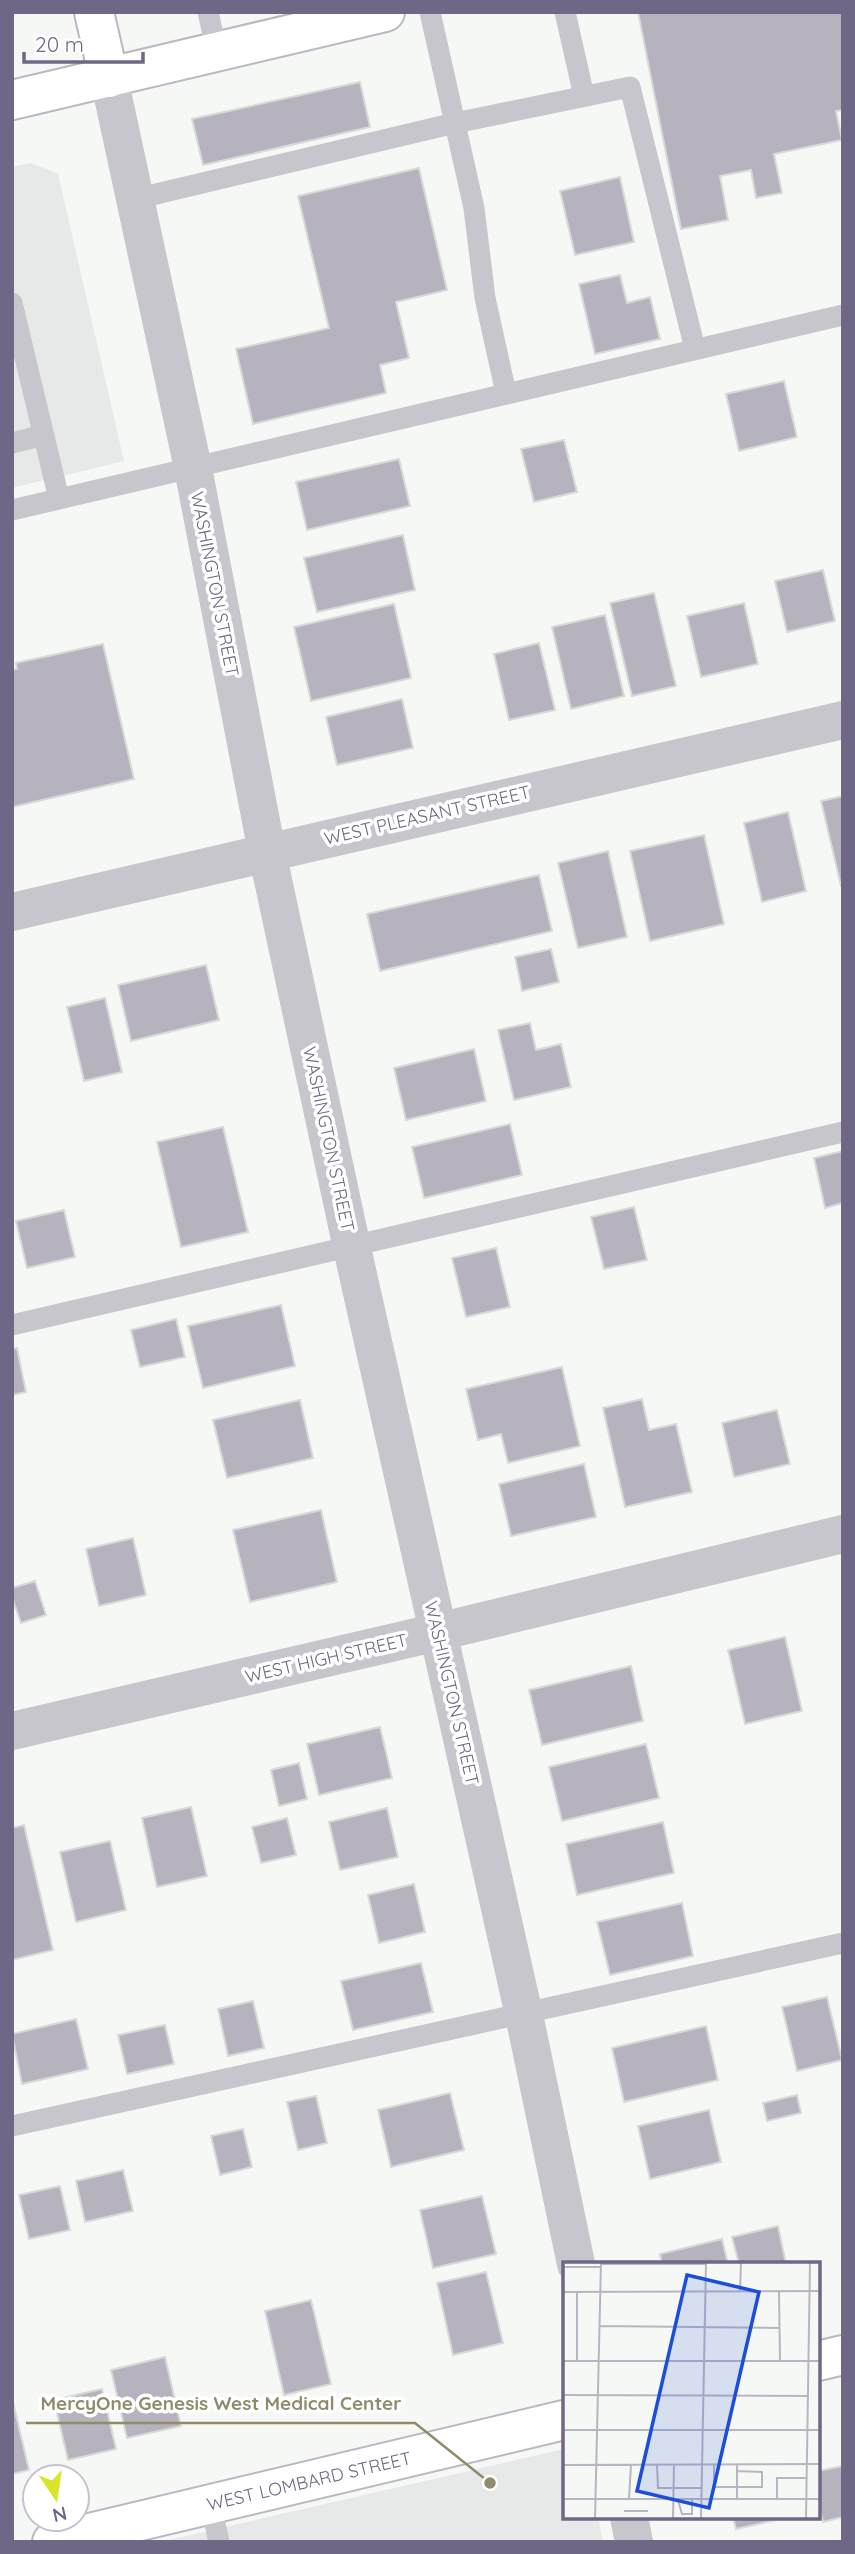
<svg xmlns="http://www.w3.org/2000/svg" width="855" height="2554" font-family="Quicksand,sans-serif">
	<rect width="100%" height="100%" fill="#f6f8f5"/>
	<path fill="#e7e9e9" d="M31 163 58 174 124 461 12 488V167Z
		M564 2449V2517H598L603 2542H160Z"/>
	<path fill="#b6b3bf" stroke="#d8dad8" stroke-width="2" d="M638 12H843V110L836 111 842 140 774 154 782 193 756 198 751 170 720 176 728 220 681 229Z
		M360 82 370 127 203 165 192 119Z
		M419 168 447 290 396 302 409 358 380 365 386 393 253 424 236 349 329 328 298 196Z
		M620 177 634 242 575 255 560 191Z
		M620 275 627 303 650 297 660 339 595 354 579 284Z
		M784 381 797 437 739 451 726 394Z
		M564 440 577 492 534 502 521 449Z
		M399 459 410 506 307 530 296 482Z
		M403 535 415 590 317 612 304 558Z
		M823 570 835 621 787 632 775 581Z
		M654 593 676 686 632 696 610 603Z
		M744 603 758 664 701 677 687 616Z
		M394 604 411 678 311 701 294 627Z
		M605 615 624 696 571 709 552 627Z
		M539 643 555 710 509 720 494 654Z
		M103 644 134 779 12 807V670L17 669 16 663Z
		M402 699 413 748 337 765 326 717Z
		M843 796V886H841L821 801Z
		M788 812 806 891 762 902 744 823Z
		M704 835 724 924 650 941 630 851Z
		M608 851 627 937 578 948 558 863Z
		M539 875 552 931 380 971 367 914Z
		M551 949 559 982 522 991 515 957Z
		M206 965 219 1020 131 1041 118 985Z
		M105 998 122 1072 84 1081 67 1007Z
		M530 1023 536 1050 561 1044 571 1087 514 1100 498 1030Z
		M474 1049 486 1101 406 1120 394 1068Z
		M510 1124 522 1175 424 1198 412 1147Z
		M223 1127 248 1232 181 1247 157 1142Z
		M843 1151V1203L825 1208 814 1158Z
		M634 1207 647 1260 604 1269 591 1217Z
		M64 1210 75 1257 27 1268 16 1221Z
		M496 1248 510 1307 466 1317 452 1258Z
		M281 1305 295 1366 203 1388 188 1326Z
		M176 1319 185 1357 140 1367 131 1330Z
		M17 1348 26 1392 12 1395V1349Z
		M562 1367 580 1446 508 1463 501 1434 478 1440 466 1389Z
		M642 1399 649 1430 676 1424 692 1492 625 1507 603 1408Z
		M300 1400 313 1458 227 1478 213 1420Z
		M777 1410 790 1464 734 1477 722 1423Z
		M584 1464 596 1517 511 1536 499 1484Z
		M321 1510 337 1582 250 1602 233 1530Z
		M133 1538 146 1595 99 1606 86 1549Z
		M35 1581 46 1615 21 1623 12 1597V1588Z
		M785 1637 802 1711 745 1724 728 1650Z
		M631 1666 643 1721 542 1745 529 1690Z
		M380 1727 392 1778 319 1795 307 1744Z
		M646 1744 659 1798 562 1821 549 1767Z
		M299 1763 307 1799 279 1806 271 1770Z
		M191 1807 207 1876 157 1887 142 1818Z
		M387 1808 398 1857 340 1870 329 1822Z
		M287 1818 296 1855 261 1863 252 1827Z
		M663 1822 674 1873 577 1895 566 1844Z
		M24 1825 53 1950 12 1960V1828Z
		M110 1841 126 1910 76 1922 60 1852Z
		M414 1884 425 1932 379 1943 368 1895Z
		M682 1903 693 1956 610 1975 597 1922Z
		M421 1963 433 2012 353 2030 341 1981Z
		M827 1997 842 2060 797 2071 782 2007Z
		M253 2001 264 2048 228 2056 218 2009Z
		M76 2019 88 2069 22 2084 12 2034Z
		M165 2025 174 2064 127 2074 118 2035Z
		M706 2026 718 2080 624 2102 612 2048Z
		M450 2093 464 2150 391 2167 378 2110Z
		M797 2095 801 2113 767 2121 763 2103Z
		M316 2096 327 2143 298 2150 287 2102Z
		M709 2110 721 2162 650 2179 638 2126Z
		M243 2129 252 2167 220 2175 211 2136Z
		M123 2170 133 2211 85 2222 76 2181Z
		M60 2186 70 2230 29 2239 19 2195Z
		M482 2196 496 2254 433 2268 420 2210Z
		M778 2226 786 2264H739L732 2237Z
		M722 2239 728 2264H662L660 2254Z
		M486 2272 503 2343 453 2355 437 2283Z
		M311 2300 331 2384 284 2395 265 2311Z
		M165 2357 181 2426 127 2438 111 2370Z
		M102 2389 116 2449 68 2460 54 2400Z
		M12 2398 29 2470 12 2474Z
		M843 2466V2517L823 2522 818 2501V2471Z
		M733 2517H789L736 2529Z"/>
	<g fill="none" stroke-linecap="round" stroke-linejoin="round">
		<g stroke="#bbb8c2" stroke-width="42">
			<path id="secondary" d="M94 12 109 78
				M12 100 385 12
				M818 2361 843 2355
				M52 2542 564 2420"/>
		</g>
		<path stroke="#c8c6cd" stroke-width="21" d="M208 12 217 52
			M430 12 474 208 485 298 506 393
			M565 12 584 96
			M135 199 455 123 630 87 695 349
			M12 303 59 499
			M12 443 44 435
			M12 510 843 315
			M12 1325 843 1132
			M12 2126 843 1943
			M211 2505 219 2542"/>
		<path stroke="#c8c6cd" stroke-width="38" d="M109 78 193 468 267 852 352 1248 524 2015 576 2264
			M12 912 843 720
			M12 1731 438 1632 843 1534
			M629 2517 634 2542"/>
		<use href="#secondary" stroke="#fff" stroke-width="38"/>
	</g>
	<g text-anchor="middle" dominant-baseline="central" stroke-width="7" stroke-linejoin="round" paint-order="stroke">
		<g font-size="18" fill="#706787" stroke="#fff">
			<text transform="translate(215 584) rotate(79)">WASHINGTON STREET</text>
			<text transform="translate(427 815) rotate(-13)">WEST PLEASANT STREET</text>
			<text transform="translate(329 1139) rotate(78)">WASHINGTON STREET</text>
			<text transform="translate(326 1658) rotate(-13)">WEST HIGH STREET</text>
			<text transform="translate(452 1693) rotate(77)">WASHINGTON STREET</text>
			<text transform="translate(309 2481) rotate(-13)">WEST LOMBARD STREET</text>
		</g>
	</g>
	<g transform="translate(563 2262)">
		<rect width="257" height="257" fill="#f6f8f5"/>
		<path fill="none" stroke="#b8b5c2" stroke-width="2" d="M39 2H143M0 5H38M0 30 258 29M14 30V99M177 30 178 0M216 30 217 99M37 64 217 66M0 99H258M0 133 246 134M0 168H258M94 202 95 226H139M151 202V225H199V210L174 209M174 202V237M0 203 258 202M0 237H258M66 237 68 202M214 237V216H243M115 238 119 252H129V237M61 249H85M32 257 38 0M110 257 111 202M138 257 143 0M243 257 247 0"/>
		<path fill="#1d4ed8" fill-opacity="0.15" stroke="#1d4ed8" stroke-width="3.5" d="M124 13 196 30 146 246 74 229Z"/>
		<rect width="257" height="257" fill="none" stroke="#706787" stroke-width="3.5"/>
	</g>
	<path fill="none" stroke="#908c6b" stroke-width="2.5" d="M490 2483L415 2423H26"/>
	<circle fill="#908c6b" stroke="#fff" stroke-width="2.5" cx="490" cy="2483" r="7"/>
	<g font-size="19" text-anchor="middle" font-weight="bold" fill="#908c6b" stroke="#fff" stroke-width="7" stroke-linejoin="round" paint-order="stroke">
		<text x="221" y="2410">MercyOne Genesis West Medical Center</text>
	</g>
	<rect width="855" height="2554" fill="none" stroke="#706787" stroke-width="28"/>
	<g transform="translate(56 2498) rotate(167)"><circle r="33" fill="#ffffff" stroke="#c6c2cf" stroke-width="2"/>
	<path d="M0-5L12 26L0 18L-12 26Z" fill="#dae429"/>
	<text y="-10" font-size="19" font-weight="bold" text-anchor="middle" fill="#706787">N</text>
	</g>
	<path d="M24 52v10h119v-10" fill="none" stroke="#706787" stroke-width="3.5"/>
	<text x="35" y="52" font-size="21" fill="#706787" stroke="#ffffff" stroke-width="5" paint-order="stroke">20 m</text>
</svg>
